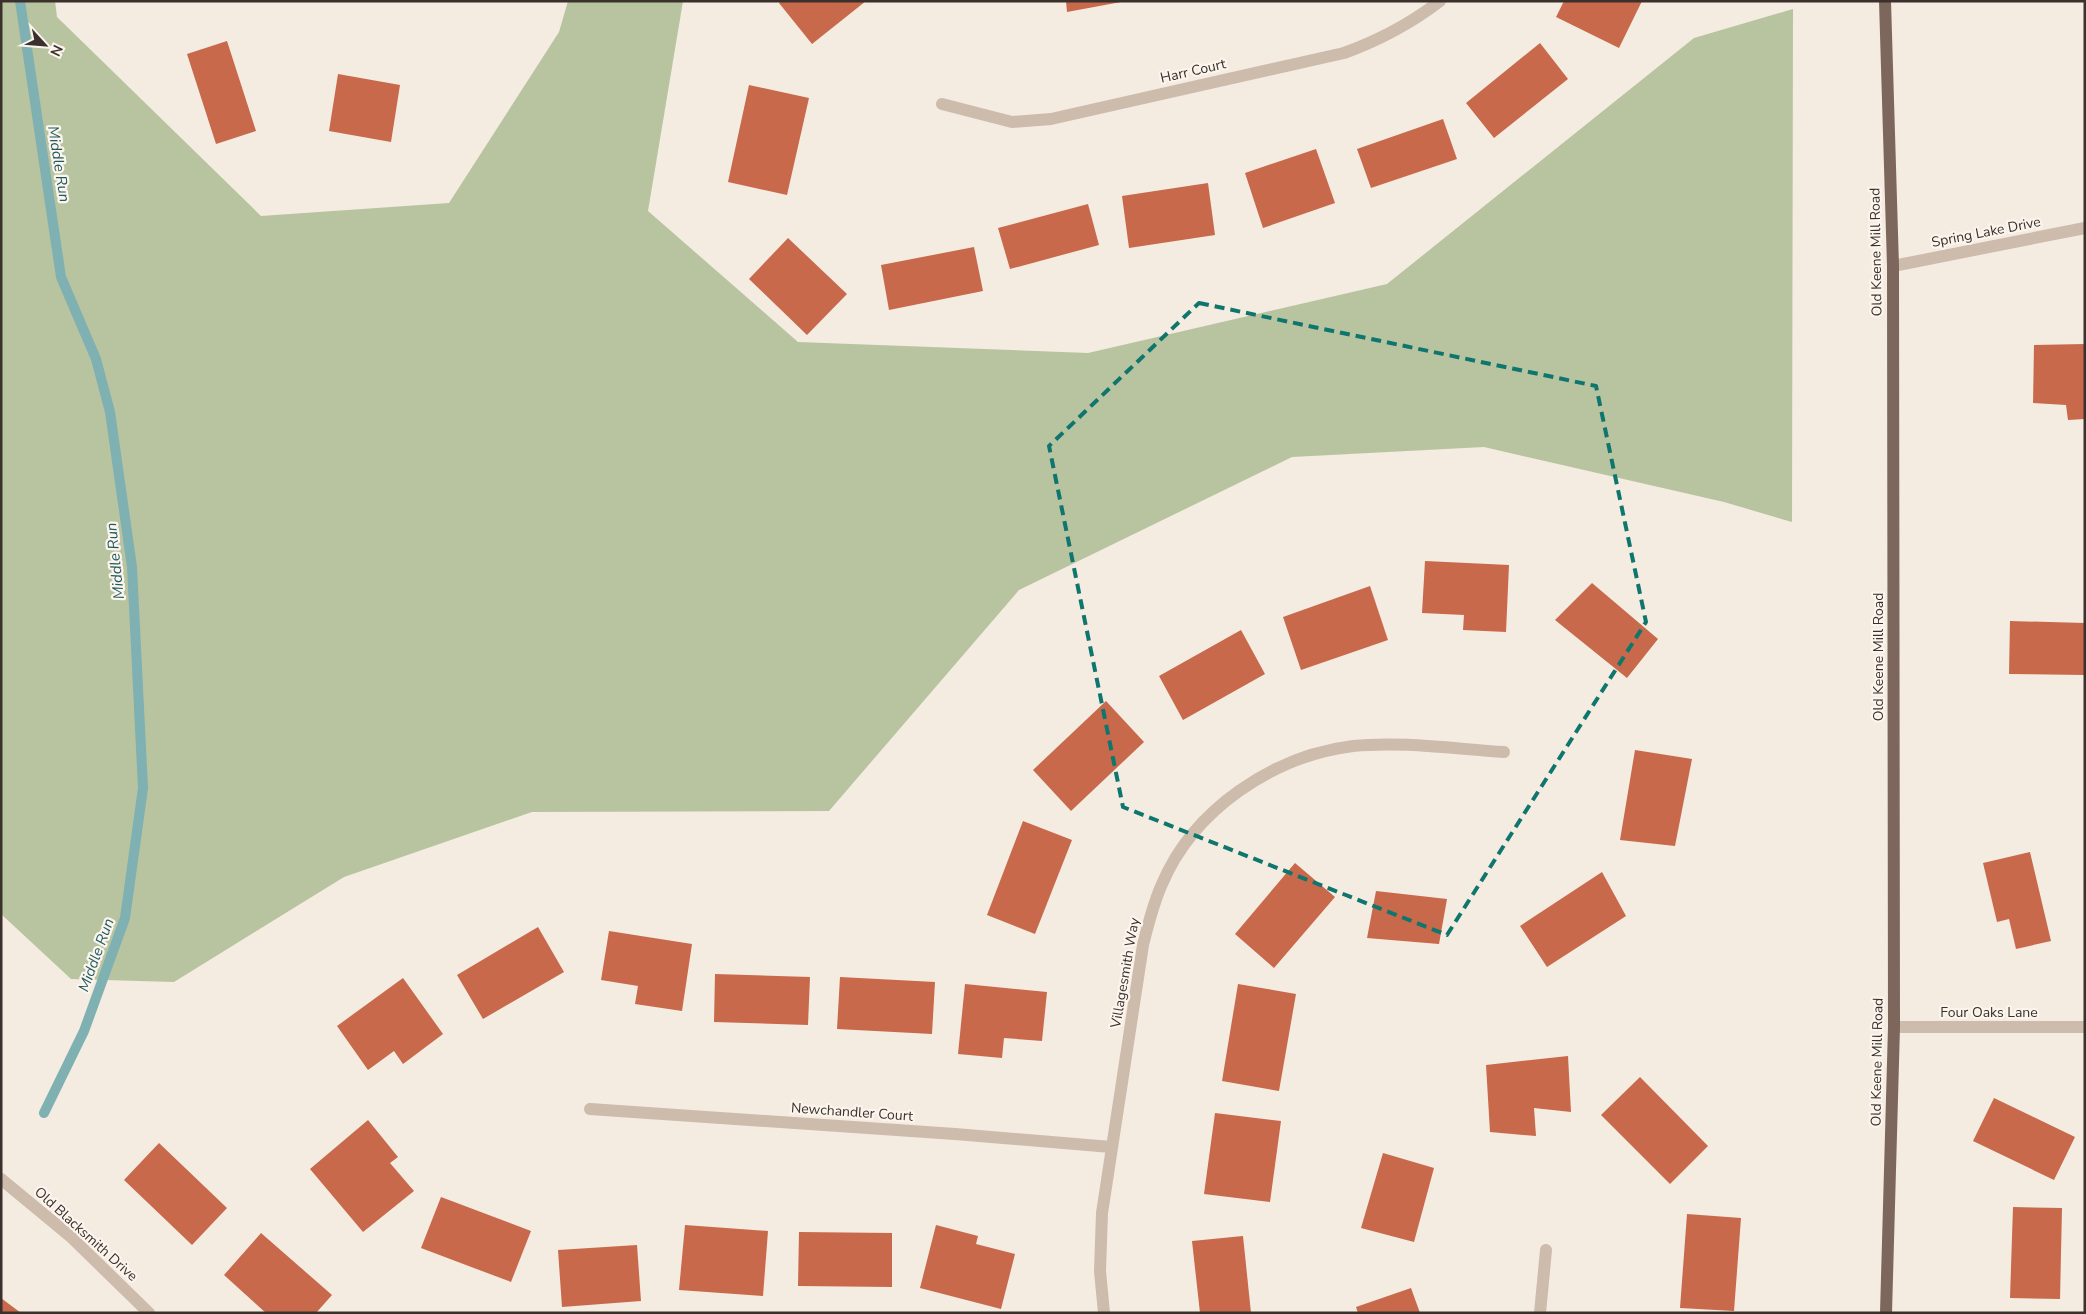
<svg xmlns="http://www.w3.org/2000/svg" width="2086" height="1314" font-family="'Nunito Sans',sans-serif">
	<rect width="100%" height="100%" fill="#f4ebe1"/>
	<path fill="#b8c4a0" d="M1 1H55L57 17 261 216 449 203 559 32 568 1H683L648 211 798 342 1088 353 1387 284 1694 38 1793 9 1792 522 1724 502 1484 447 1292 457 1019 590 829 811 532 812 344 877 174 982 71 979 1 914Z"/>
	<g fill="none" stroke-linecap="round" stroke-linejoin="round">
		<path stroke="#7fb0b2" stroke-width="10" d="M20 1 61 277 96 359 110 412 132 567 143 788 125 918 84 1031 44 1113"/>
	</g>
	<path fill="#c8694b" d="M781 1H866L812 44 779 3Z
		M1066 1H1121V2L1067 12Z
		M1564 1H1642L1619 48 1556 17Z
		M227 41 256 131 216 144 187 54Z
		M1540 43 1568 79 1494 138 1466 103Z
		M338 74 400 85 391 142 329 131Z
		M749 85 809 98 787 195 728 182Z
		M1443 119 1457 159 1371 188 1357 149Z
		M1316 149 1335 203 1263 228 1245 173Z
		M1208 183 1215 235 1129 248 1122 196Z
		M1088 204 1099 245 1010 269 998 228Z
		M788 238 847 294 807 335 749 279Z
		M974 247 983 291 889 310 881 265Z
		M2085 344V419L2068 420 2066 405 2033 403 2034 345Z
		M1425 561 1509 565 1506 632 1463 630 1464 615 1422 613Z
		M1592 583 1658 639 1627 678 1555 620Z
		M1370 586 1388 640 1301 670 1283 617Z
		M2010 621 2085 623V675L2009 674Z
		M1241 630 1265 674 1183 720 1159 676Z
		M1106 701 1144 742 1071 811 1033 770Z
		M1635 750 1692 759 1675 846 1620 840Z
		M1023 821 1072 840 1035 934 987 915Z
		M2030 852 2051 941 2016 949 2009 919 1997 922 1983 863Z
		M1295 863 1335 897 1274 968 1235 934Z
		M1602 872 1626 916 1547 967 1520 926Z
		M1376 891 1447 899 1439 944 1367 938Z
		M538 927 564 972 483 1019 457 975Z
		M609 931 692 944 682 1011 635 1004 638 986 601 980Z
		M715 974 810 977 808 1025 714 1022Z
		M840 977 935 982 932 1034 837 1029Z
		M403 978 443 1034 403 1064 394 1051 368 1070 337 1026Z
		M965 984 1047 992 1042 1041 1004 1038 1002 1058 958 1054Z
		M1238 984 1296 994 1279 1091 1222 1081Z
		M1568 1056 1571 1112 1534 1108 1536 1136 1490 1132 1486 1065Z
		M1640 1077 1708 1146 1670 1184 1601 1115Z
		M1994 1098 2075 1137 2054 1180 1973 1141Z
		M1215 1113 1281 1121 1270 1202 1204 1194Z
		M368 1120 398 1157 390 1163 414 1191 363 1232 310 1169Z
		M159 1143 227 1208 192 1245 124 1180Z
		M1383 1153 1434 1168 1414 1242 1361 1228Z
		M441 1197 531 1231 511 1282 421 1248Z
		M2013 1207 2062 1208 2060 1299 2010 1298Z
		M1687 1214 1741 1218 1734 1311 1680 1308Z
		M685 1225 768 1231 763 1296 679 1290Z
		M936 1225 978 1236 976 1244 1015 1254 1001 1309 920 1288Z
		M799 1232 892 1233V1287L798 1286Z
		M261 1233 332 1295 316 1313H266L224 1275Z
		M1243 1236 1251 1313H1200L1192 1241Z
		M637 1245 641 1301 562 1307 558 1250Z
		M1411 1288 1420 1313H1358L1356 1307Z
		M1 1298 21 1313H1Z"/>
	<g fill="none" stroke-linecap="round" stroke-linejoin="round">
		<path stroke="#cdbbac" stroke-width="12" d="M942 104 1012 122 1051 119 1344 53C1380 40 1410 24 1440 1
			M1893 266 2085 228
			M1894 1027H2085
			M590 1109 955 1134 1111 1147
			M1 1179 70 1236 149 1313
			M1104 1313 1100 1271 1102 1213 1143 945C1148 925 1153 904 1162 884 1194 809 1273 756 1353 746 1401 741 1455 749 1504 752
			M1540 1313 1546 1250"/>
		<path stroke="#7d675c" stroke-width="12" d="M1885 1 1893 266 1894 1027 1886 1313"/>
	</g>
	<path fill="none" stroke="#0f766e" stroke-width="4" stroke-dasharray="10 6" stroke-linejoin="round" d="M1199 303 1596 386 1646 622 1447 935 1123 807 1049 446Z"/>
	<g text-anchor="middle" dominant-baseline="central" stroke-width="4.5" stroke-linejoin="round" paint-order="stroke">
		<g font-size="14" fill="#3b302b" stroke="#fbf5ee">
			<text transform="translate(1193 71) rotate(-13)">Harr Court</text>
			<text transform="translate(1986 232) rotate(-11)">Spring Lake Drive</text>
			<text transform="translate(1876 252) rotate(-91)">Old Keene Mill Road</text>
			<text transform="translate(1878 657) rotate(-90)">Old Keene Mill Road</text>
			<text transform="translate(1125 973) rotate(-80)">Villagesmith Way</text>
			<text x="1989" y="1012">Four Oaks Lane</text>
			<text transform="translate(1877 1062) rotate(-89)">Old Keene Mill Road</text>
			<text transform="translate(852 1112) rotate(4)">Newchandler Court</text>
			<text transform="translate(86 1234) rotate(42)">Old Blacksmith Drive</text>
		</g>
		<g font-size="15" font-style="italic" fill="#1f5a5e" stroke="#fbf5ee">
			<text transform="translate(59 164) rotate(81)">Middle Run</text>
			<text transform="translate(115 561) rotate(-96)">Middle Run</text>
			<text transform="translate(96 955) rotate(-70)">Middle Run</text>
		</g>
	</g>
	<rect width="2086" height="1314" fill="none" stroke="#3b302b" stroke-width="5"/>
	<g transform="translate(45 45) rotate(116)" stroke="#fbf5ee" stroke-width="4" paint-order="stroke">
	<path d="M0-4L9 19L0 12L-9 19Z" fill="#3b302b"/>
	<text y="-8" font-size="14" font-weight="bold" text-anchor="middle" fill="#3b302b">N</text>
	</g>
</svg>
